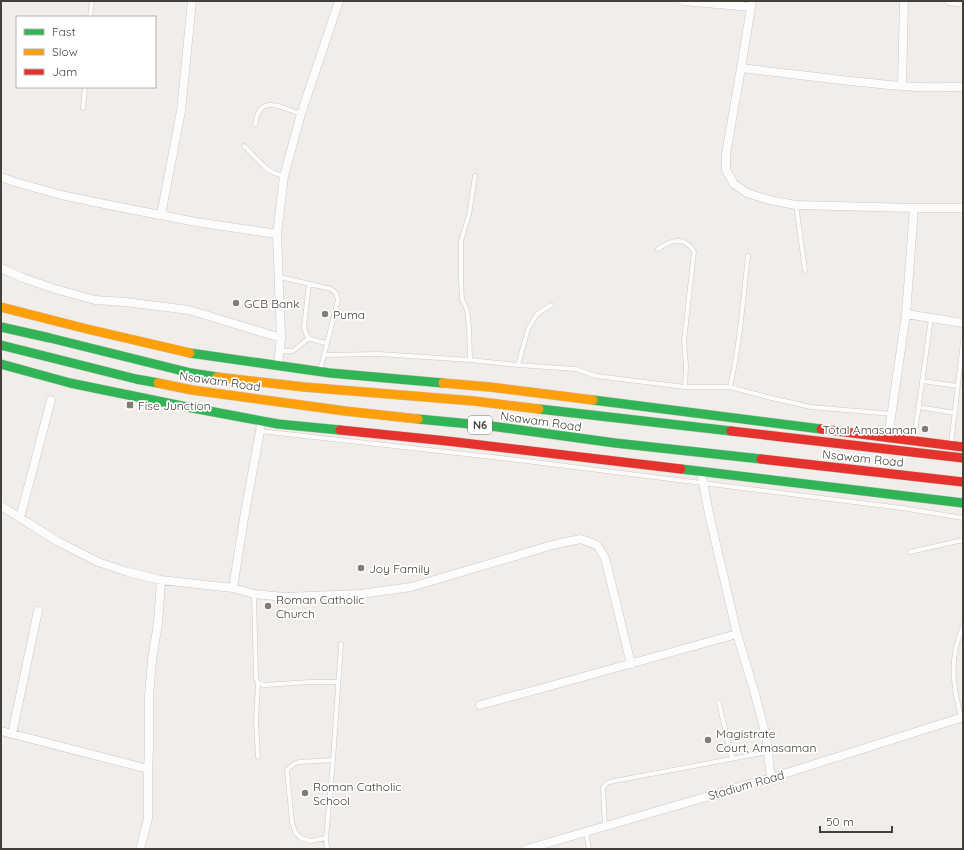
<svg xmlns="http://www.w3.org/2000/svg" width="964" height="850" font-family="Quicksand,sans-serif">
	<rect width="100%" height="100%" fill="#f0edea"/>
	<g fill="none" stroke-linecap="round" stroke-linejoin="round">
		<g stroke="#ccc9c6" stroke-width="5">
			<path id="lane" d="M90 17 92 1
				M83 108 85 87
				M255 124C256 119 258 112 261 109 269 99 291 111 301 114
				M244 146 266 168 274 173 284 176
				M796 205 805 270
				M658 249C663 246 670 241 676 241 683 240 691 245 694 252L684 341 686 366 685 387
				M280 277 331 289 336 293 338 300 320 371
				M309 284 304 327 306 334 309 338 317 341 327 343
				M280 351H293L309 338
				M324 355 379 354 470 360 518 365 576 369 596 376 685 387H730L767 397 811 407 892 414
				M470 360 469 326 467 310 462 299 461 281V241L469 215 475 176
				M518 365 528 329 537 314 551 305
				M922 381 958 386
				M730 387C740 345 743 299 748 256
				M918 407 955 413
				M260 431 510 459 902 508 963 518
				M914 440 931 318
				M951 444 963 341
				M910 552 963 540
				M254 594 256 678 258 683 264 685 310 682H338
				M719 703 732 758
				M961 717C956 696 951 675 955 653 956 644 960 635 963 626
				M258 757 256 721 258 683
				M605 826 603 788 607 783 614 781 768 752
				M586 832 589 849
				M326 838 310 841 301 838 295 832 292 822 287 770 294 764 299 762 333 760
				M327 849 326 838 333 760 341 644"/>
		</g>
		<g stroke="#ccc9c6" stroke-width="9">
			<path id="street" d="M683 1 751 7
				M752 1 741 68 726 154V170L734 184 747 193 769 200 796 205 914 208H963
				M949 1 963 3
				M741 68C795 74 848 82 902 86 922 88 943 87 963 87
				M902 86 904 1
				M1 177 15 182 61 195 114 206 196 222 277 234
				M161 215 181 111 192 1
				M1 268 23 278 55 289 95 300 125 302 189 310 281 338
				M906 314 963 323
				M278 365 281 338 277 234 284 176 301 114 339 1
				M888 438 906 314 914 208
				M701 471 709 514 737 634 755 694 766 736 771 778
				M1 506 57 541 98 562 128 572 161 580 233 588 254 594 285 597 361 594 411 587 556 544 581 539 597 545 605 558 631 664
				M20 518 51 400
				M233 588 244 518 260 431 261 421
				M480 705 543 688 737 634
				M1 731 148 769
				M12 734 38 611
				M140 849 148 819V769L149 750V696L152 660 158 623 161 580
				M527 849 771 778 963 717"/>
		</g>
		<g stroke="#cec9c2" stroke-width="10">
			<path id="fast" d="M1 327 50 338 191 373 217 377
				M1 345 136 379 158 383
				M190 353 330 373 443 383
				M1 364 70 383 182 406 278 424 340 430
				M593 400 821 429
				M539 409 731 431
				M418 419 491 426 615 443 761 459
				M681 469 963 503"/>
		</g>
		<g stroke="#cec9c2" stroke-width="10">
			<path id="slow" d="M1 307 87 329 190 353
				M217 377 304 387 474 401 539 409
				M158 383 192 390 345 411 418 419
				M443 383 490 387 593 400"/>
		</g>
		<g stroke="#cec9c2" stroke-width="10">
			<path id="jam" d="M821 429 963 447
				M340 430 447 441 681 469
				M731 431 963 458
				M761 459 963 482"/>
		</g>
		<use href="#lane" stroke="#fdfcfc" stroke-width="4"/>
		<use href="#street" stroke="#fdfcfc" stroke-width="8"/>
		<use href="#fast" stroke="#30b455" stroke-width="9"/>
		<use href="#slow" stroke="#ff9f0a" stroke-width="9"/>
		<use href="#jam" stroke="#e5322d" stroke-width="9"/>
	</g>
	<g fill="#807c76" stroke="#fff" stroke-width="1.5">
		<circle cx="236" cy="303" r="4"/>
		<circle cx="325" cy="314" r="4"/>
		<rect x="126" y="401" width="8" height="8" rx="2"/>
		<circle cx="925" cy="429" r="4"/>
		<circle cx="361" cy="568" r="4"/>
		<circle cx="268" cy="606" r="4"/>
		<circle cx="708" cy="740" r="4"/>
		<circle cx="305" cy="793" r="4"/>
	</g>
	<g text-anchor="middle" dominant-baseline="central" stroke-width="3.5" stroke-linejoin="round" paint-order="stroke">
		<rect fill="#fff" stroke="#7c7974" stroke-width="1" x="468" y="416" width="24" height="18" rx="3"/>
		<g font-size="11" font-weight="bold" fill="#443f38">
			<text x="480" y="425">N6</text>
		</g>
		<g font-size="12" fill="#443f38" stroke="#fff" text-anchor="start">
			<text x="244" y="303">GCB Bank</text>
			<text x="333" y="314">Puma</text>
			<text x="138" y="405">Fise Junction</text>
			<text x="917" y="429" text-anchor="end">Total Amasaman</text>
			<text x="369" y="568">Joy Family</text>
			<text x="276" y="599">Roman Catholic<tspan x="276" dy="14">Church</tspan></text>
			<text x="716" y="733">Magistrate<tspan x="716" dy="14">Court, Amasaman</tspan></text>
			<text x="313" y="786">Roman Catholic<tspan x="313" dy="14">School</tspan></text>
		</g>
		<g font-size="12" fill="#443f38" stroke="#fff">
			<text transform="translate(220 381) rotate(8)">Nsawam Road</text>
			<text transform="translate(541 421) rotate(8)">Nsawam Road</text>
			<text transform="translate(863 458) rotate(6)">Nsawam Road</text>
			<text transform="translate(746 785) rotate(-16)">Stadium Road</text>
		</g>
	</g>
	<rect width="964" height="850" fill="none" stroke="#443f38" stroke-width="4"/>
	<rect x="16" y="16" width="140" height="72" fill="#ffffff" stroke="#b4b2af"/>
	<rect x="24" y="29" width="20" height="6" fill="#30b455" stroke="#b4b2af"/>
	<text x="52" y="36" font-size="12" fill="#443f38">Fast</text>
	<rect x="24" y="49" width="20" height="6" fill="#ff9f0a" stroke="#b4b2af"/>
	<text x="52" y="56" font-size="12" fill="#443f38">Slow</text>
	<rect x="24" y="69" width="20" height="6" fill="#e5322d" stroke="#b4b2af"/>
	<text x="52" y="76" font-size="12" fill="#443f38">Jam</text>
	<path d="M820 826v6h72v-6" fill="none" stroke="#443f38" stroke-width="2"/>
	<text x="826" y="826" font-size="12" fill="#443f38" stroke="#ffffff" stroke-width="3" paint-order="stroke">50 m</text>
</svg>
